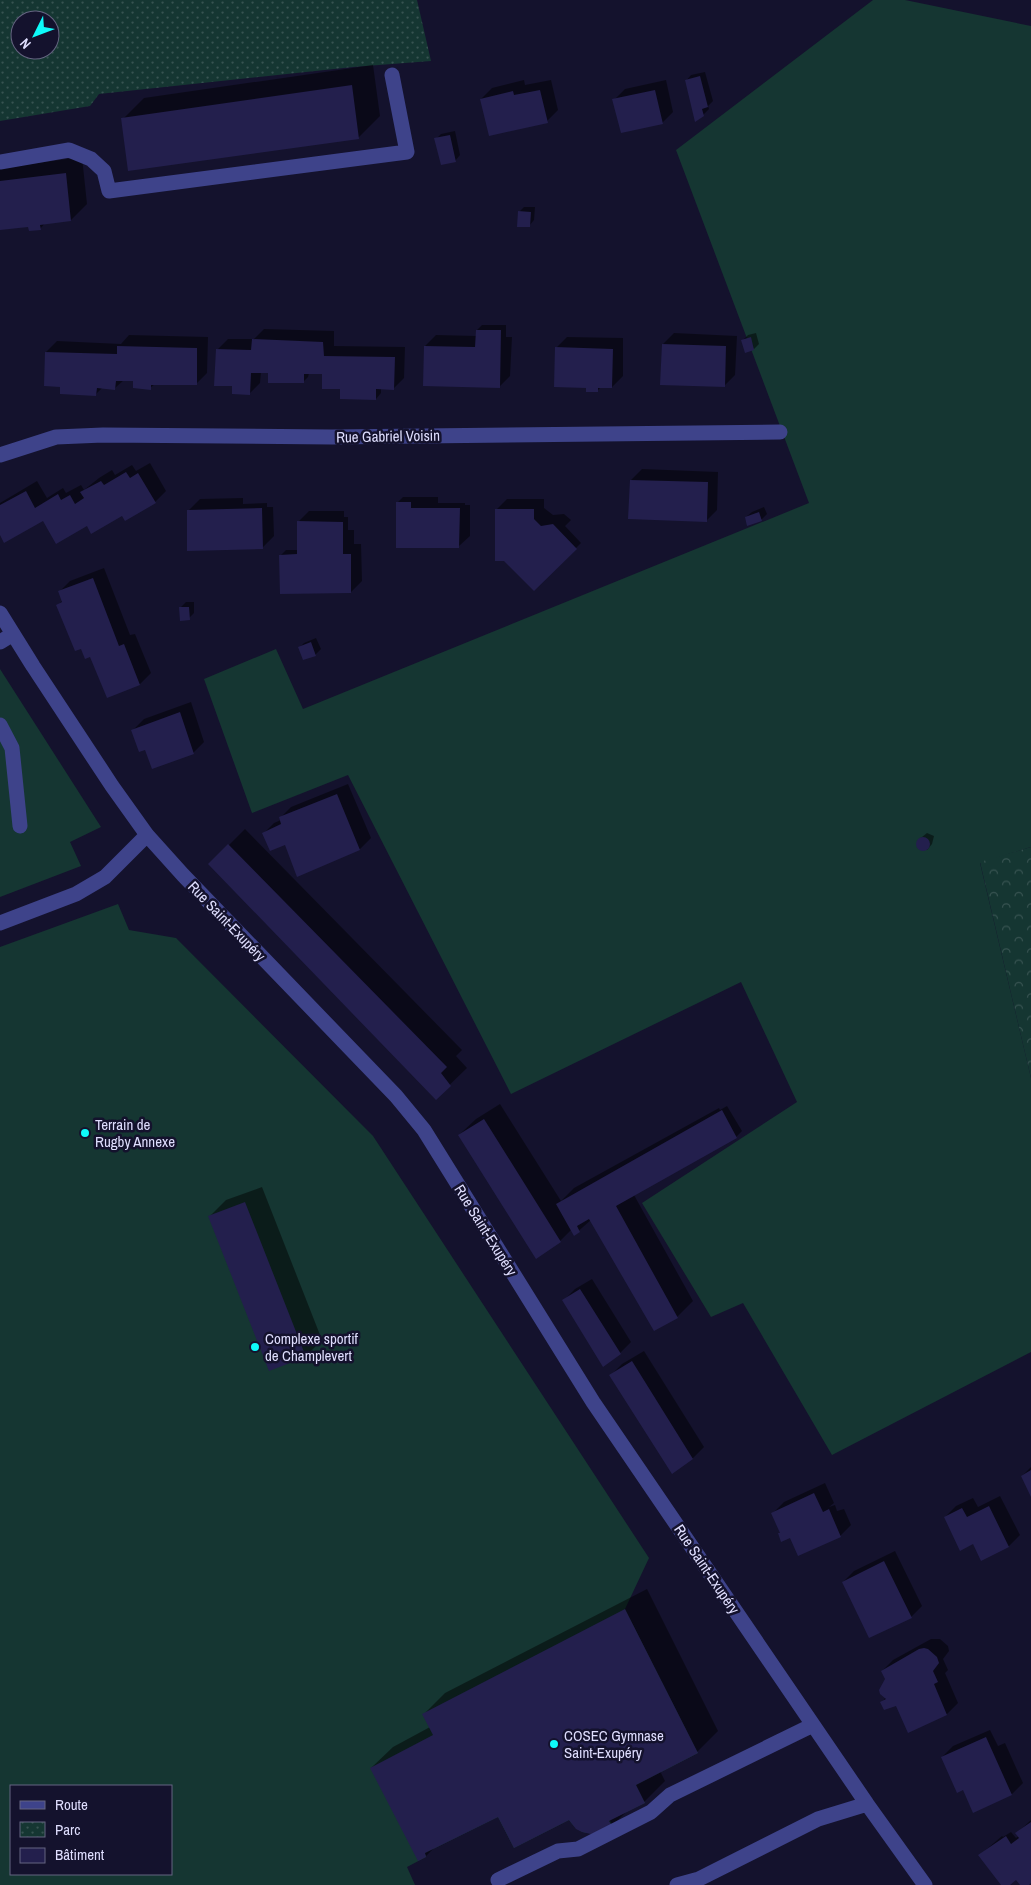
<svg xmlns="http://www.w3.org/2000/svg" width="1031" height="1885" font-family="'Archivo Narrow',sans-serif">
	<defs>
		<pattern id="forest-crowns" width="20" height="18" patternUnits="userSpaceOnUse" patternTransform="scale(1.25)"><rect width="20" height="18" fill="#153632"/><path d="M2 6a3 3 0 1 1 6 0M12 15a3 3 0 1 1 6 0" fill="none" stroke="#375351"/></pattern>
		<pattern id="park-dots" width="8" height="8" patternUnits="userSpaceOnUse" patternTransform="scale(1.25)"><rect width="8" height="8" fill="#153632"/><path d="M2 2h.1M6 6h.1" fill="none" stroke="#375351" stroke-width="1.8" stroke-linecap="round"/></pattern>
	</defs>
	<rect width="100%" height="100%" fill="#14122d"/>
	<path fill="#153632" fill-rule="evenodd" d="M873 0H905L1031 26V847L980 863 1031 1078V1352L832 1455 743 1303 711 1317 642 1203 797 1102 741 982 511 1094 348 775 252 813 204 679 276 649 303 709 809 503 676 150Z
		M0 669 101 827 70 842 81 866 0 897Z
		M118 904 129 930 176 938 373 1136 649 1558 625 1609 698 1753 636 1785 645 1803 610 1820 613 1827C593 1834 583 1839 569 1820L514 1848 498 1817 425 1853 426 1857 407 1867 415 1885H0V947ZM11 1786H171V1874H11Z"/>
	<path fill="url(#forest-crowns)" d="M1031 847V1078L980 862Z"/>
	<path fill="url(#park-dots)" fill-rule="evenodd" d="M0 0H417L431 61 353 67 99 94 90 106 0 121ZM20 20H50V50H20Z"/>
	<path fill="#0007" d="M373 65 380 116 359 137 129 170 123 119 144 98Z
		M705 72 713 101 708 106 709 109 703 115 686 81 691 75Z
		M524 80 525 85 551 80 558 110 547 121 481 99 492 88Z
		M666 80 673 112 662 123 614 100 625 89Z
		M455 131 460 155 455 161 436 139 441 134Z
		M82 157 87 204 71 220 45 223 40 229 29 225 0 229V168Z
		M524 207H535L534 220 529 226 519 212Z
		M482 325H506V337H512L510 376 499 387 425 346 436 335 477 336V330Z
		M264 329 334 331V346L405 347 404 378 393 389 381 388V393L376 399 342 389 324 373H309L308 377 303 382 270 372H261L260 383 249 394 233 386 217 350 228 339H254Z
		M674 333 737 336 735 375 724 386 663 344Z
		M756 333 759 344 754 349 743 340 748 335Z
		M129 335 208 337 207 373 196 384H155L150 388 134 380H124L115 388 103 387 96 394 61 386 46 352 57 341 121 344Z
		M567 337 623 338V376L612 387H601L597 391 556 348Z
		M150 463 166 491 155 502 125 519 122 515 87 524 44 519 0 533V503L37 481 47 498 63 488 66 493 81 485 84 490 99 478 112 470 115 475 132 465 136 471Z
		M642 469 718 472 717 510 706 521 631 480Z
		M403 497H438V503H465V505H470V536L459 546 397 503Z
		M243 498V504L267 503V507H273L274 536 263 547 189 510 200 499Z
		M507 499H544V508L553 515 564 514 571 520 565 526 581 543 546 578 496 510Z
		M764 507 767 514 762 519 748 524 746 517 752 512Z
		M309 511H344V517H348V530H354V544H361L362 581 351 592 280 556 286 550H298V522Z
		M104 568 130 635 135 634 151 673 140 684 107 697 90 655 81 647 58 605 63 600 59 592 70 581Z
		M186 602H194V613L189 618 181 607Z
		M316 638 321 649 315 655 299 648 304 643Z
		M191 702 204 742 193 753 133 730 144 719Z
		M348 784 371 838 360 849 285 844 263 834 274 823 281 820 280 818 291 807Z
		M245 829 462 1050 456 1056 467 1068 436 1098 210 864Z
		M927 833 934 836 932 844 927 850H920L917 845V841Z
		M500 1104 561 1201 574 1188 719 1108 720 1110 727 1106 742 1131 736 1137 634 1195 693 1301 677 1317 591 1220 575 1234 572 1229 560 1241 459 1135 476 1119Z
		M262 1187 322 1340 306 1356 210 1216 226 1200Z
		M592 1279 631 1342 620 1353 564 1300 575 1289Z
		M644 1351 704 1447 693 1458 673 1472 611 1375 622 1364Z
		M1031 1467V1494L1022 1476Z
		M825 1483 834 1503 829 1507 835 1505 837 1511 844 1509 851 1525 840 1536H791L781 1532 773 1513 784 1502Z
		M1000 1496 1020 1535 1009 1546 982 1559 974 1543 945 1517 956 1506 973 1498 978 1507Z
		M895 1551 922 1606 911 1617 843 1582 854 1571Z
		M647 1589 718 1731 697 1752 660 1771 665 1781 644 1802 629 1809 612 1826 569 1818 498 1815 435 1847 426 1856 371 1768 393 1747 430 1727 424 1714 445 1693Z
		M931 1639H940L948 1646 949 1651 943 1659 948 1670 945 1673 958 1703 947 1714 908 1731 897 1704 882 1702 886 1697V1679L882 1671 893 1660Z
		M990 1730 998 1746 1005 1743 1023 1783 1012 1794 964 1789 942 1757 953 1746Z
		M1031 1820V1882L1026 1885H1021L1016 1878 1007 1885H1003L980 1855 1002 1836 1003 1837 1011 1832 1016 1838 1019 1836 1017 1833Z"/>
	<path fill="#231f4d" d="M700 76 708 107 702 109 704 116 695 122 685 80Z
		M352 85 359 139 128 171 121 118Z
		M540 90 548 123 489 136 480 99 513 91 514 95Z
		M655 90 663 124 621 133 612 99Z
		M450 135 456 162 441 165 434 138Z
		M66 173 71 221 40 225 41 230 29 231 28 227 0 230V181Z
		M518 211 531 212 530 227H517Z
		M476 330H501L500 388 423 386 424 346 475 347Z
		M751 337 754 350 745 353 741 340Z
		M252 339 323 342 324 356 395 357 394 390 376 389V400L340 399V389H322V374H304V383H268V373H251L250 395 232 394V386H214L216 349 251 350Z
		M662 344 726 346 725 387 660 385Z
		M117 346 197 348V385H151V390L133 388V381H116L115 390 97 388 96 396 60 394V387L44 386 45 352 117 354Z
		M555 347 613 349 612 388H598V392H586V388L554 387Z
		M126 472 130 478 138 473 156 503 125 521 122 516 91 534 87 526 56 544 43 521 4 543 0 535V505L26 491 35 508 58 494 61 500 70 495 75 504 84 498 80 492 101 481 104 485Z
		M630 480 708 482 707 522 628 519Z
		M396 502H411V508H460L459 548H396Z
		M262 508 263 549 187 551V510Z
		M495 509H534V519L541 526 553 524 577 549 534 591 504 561H495Z
		M759 512 762 521 747 526 745 517Z
		M297 521 343 522V554H351V593L280 594 279 555 297 554Z
		M93 578 119 646 124 644 140 685 107 698 90 657 85 659 81 649 75 651 56 605 62 602 58 591Z
		M179 607H189L190 620 180 621Z
		M311 642 316 656 303 660 298 647Z
		M180 712 194 754 152 769 145 750 139 752 131 730Z
		M337 794 360 850 297 877 285 845 270 851 262 833 281 824 279 817Z
		M916 844a7 7 0 1 1 14 0a7 7 0 1 1-14 0Z
		M228 844 447 1067 441 1073 451 1086 436 1100 208 864Z
		M722 1110 737 1138 616 1206 678 1318 654 1331 589 1219 577 1226 580 1232 574 1236 556 1204Z
		M484 1119 561 1242 536 1259 458 1135Z
		M245 1202 306 1357 269 1371 208 1216Z
		M580 1289 621 1354 603 1367 562 1300Z
		M632 1361 693 1459 672 1474 609 1375Z
		M1031 1470V1497L1021 1476Z
		M814 1493 823 1512 829 1509 841 1537 798 1556 790 1538 781 1542 778 1533H780L771 1513Z
		M989 1506 1009 1547 981 1561 973 1544 960 1551 944 1517 962 1508 967 1517Z
		M884 1561 912 1618 869 1638 842 1582Z
		M625 1609 698 1753 636 1785 645 1803 609 1821 613 1827 591 1834 582 1832 576 1829 569 1820 514 1848 498 1817 425 1853 426 1857 418 1861 370 1768 433 1735 422 1714Z
		M924 1648 928 1649 937 1657 939 1663 933 1671 938 1682 934 1684 947 1715 908 1733 896 1706 884 1710 880 1702 886 1699 880 1694 879 1690 885 1679 881 1671 919 1649Z
		M986 1737 1012 1795 973 1813 963 1790 957 1793 941 1757Z
		M1031 1822V1883L1029 1885H1020L1016 1880 1010 1885H1001L978 1855 1006 1836 1011 1844 1019 1838 1015 1833Z"/>
	<g fill="none" stroke-linecap="round" stroke-linejoin="round">
		<path stroke="#3e438a" stroke-width="15" d="M0 162 69 150 91 159 104 171 109 191 407 152 392 75
			M0 455 56 437 103 435 332 437 780 432
			M0 613 33 666 112 786 147 835 183 875 396 1096 424 1130 593 1402 867 1804 925 1885
			M0 642 13 634
			M0 725 12 748 20 826
			M0 923 76 894 105 877 147 835
			M498 1880 558 1851 578 1849 651 1812 670 1795 813 1725
			M677 1885 699 1879 818 1819 867 1804"/>
	</g>
	<g fill="#0efbfa" stroke="#14122d" stroke-width="2">
		<circle cx="85" cy="1133" r="5"/>
		<circle cx="255" cy="1347" r="5"/>
		<circle cx="554" cy="1744" r="5"/>
	</g>
	<g text-anchor="middle" dominant-baseline="central" stroke-width="5" stroke-linejoin="round" paint-order="stroke">
		<g font-size="15" fill="#dfdefe" stroke="#14122d">
			<text transform="translate(388 436) rotate(-1)">Rue Gabriel Voisin</text>
			<text transform="translate(227 921) rotate(46)">Rue Saint-Exupéry</text>
			<text transform="translate(486 1230) rotate(58)">Rue Saint-Exupéry</text>
			<text transform="translate(707 1569) rotate(56)">Rue Saint-Exupéry</text>
		</g>
		<g font-size="15" fill="#dfdefe" stroke="#14122d" text-anchor="start">
			<text x="95" y="1124">Terrain de<tspan x="95" dy="17">Rugby Annexe</tspan></text>
			<text x="265" y="1338">Complexe sportif<tspan x="265" dy="17">de Champlevert</tspan></text>
			<text x="564" y="1735">COSEC Gymnase<tspan x="564" dy="17">Saint-Exupéry</tspan></text>
		</g>
	</g>
	<rect x="10" y="1785" width="162" height="90" fill="#14122d" stroke="#656481"/>
	<rect x="20" y="1801" width="25" height="8" fill="#3e438a" stroke="#656481"/>
	<text x="55" y="1810" font-size="15" fill="#dfdefe">Route</text>
	<rect x="20" y="1822" width="25" height="15" fill="url(#park-dots)" stroke="#656481"/>
	<text x="55" y="1835" font-size="15" fill="#dfdefe">Parc</text>
	<rect x="20" y="1848" width="25" height="15" fill="#231f4d" stroke="#656481"/>
	<text x="55" y="1860" font-size="15" fill="#dfdefe">Bâtiment</text>
	<g transform="translate(35 35) rotate(228)"><circle r="24" fill="#14122d" stroke="#656481"/>
	<path d="M0-4L9 19L0 12L-9 19Z" fill="#0efbfa"/>
	<text y="-8" font-size="14" font-weight="bold" text-anchor="middle" fill="#dfdefe">N</text>
	</g>
</svg>
